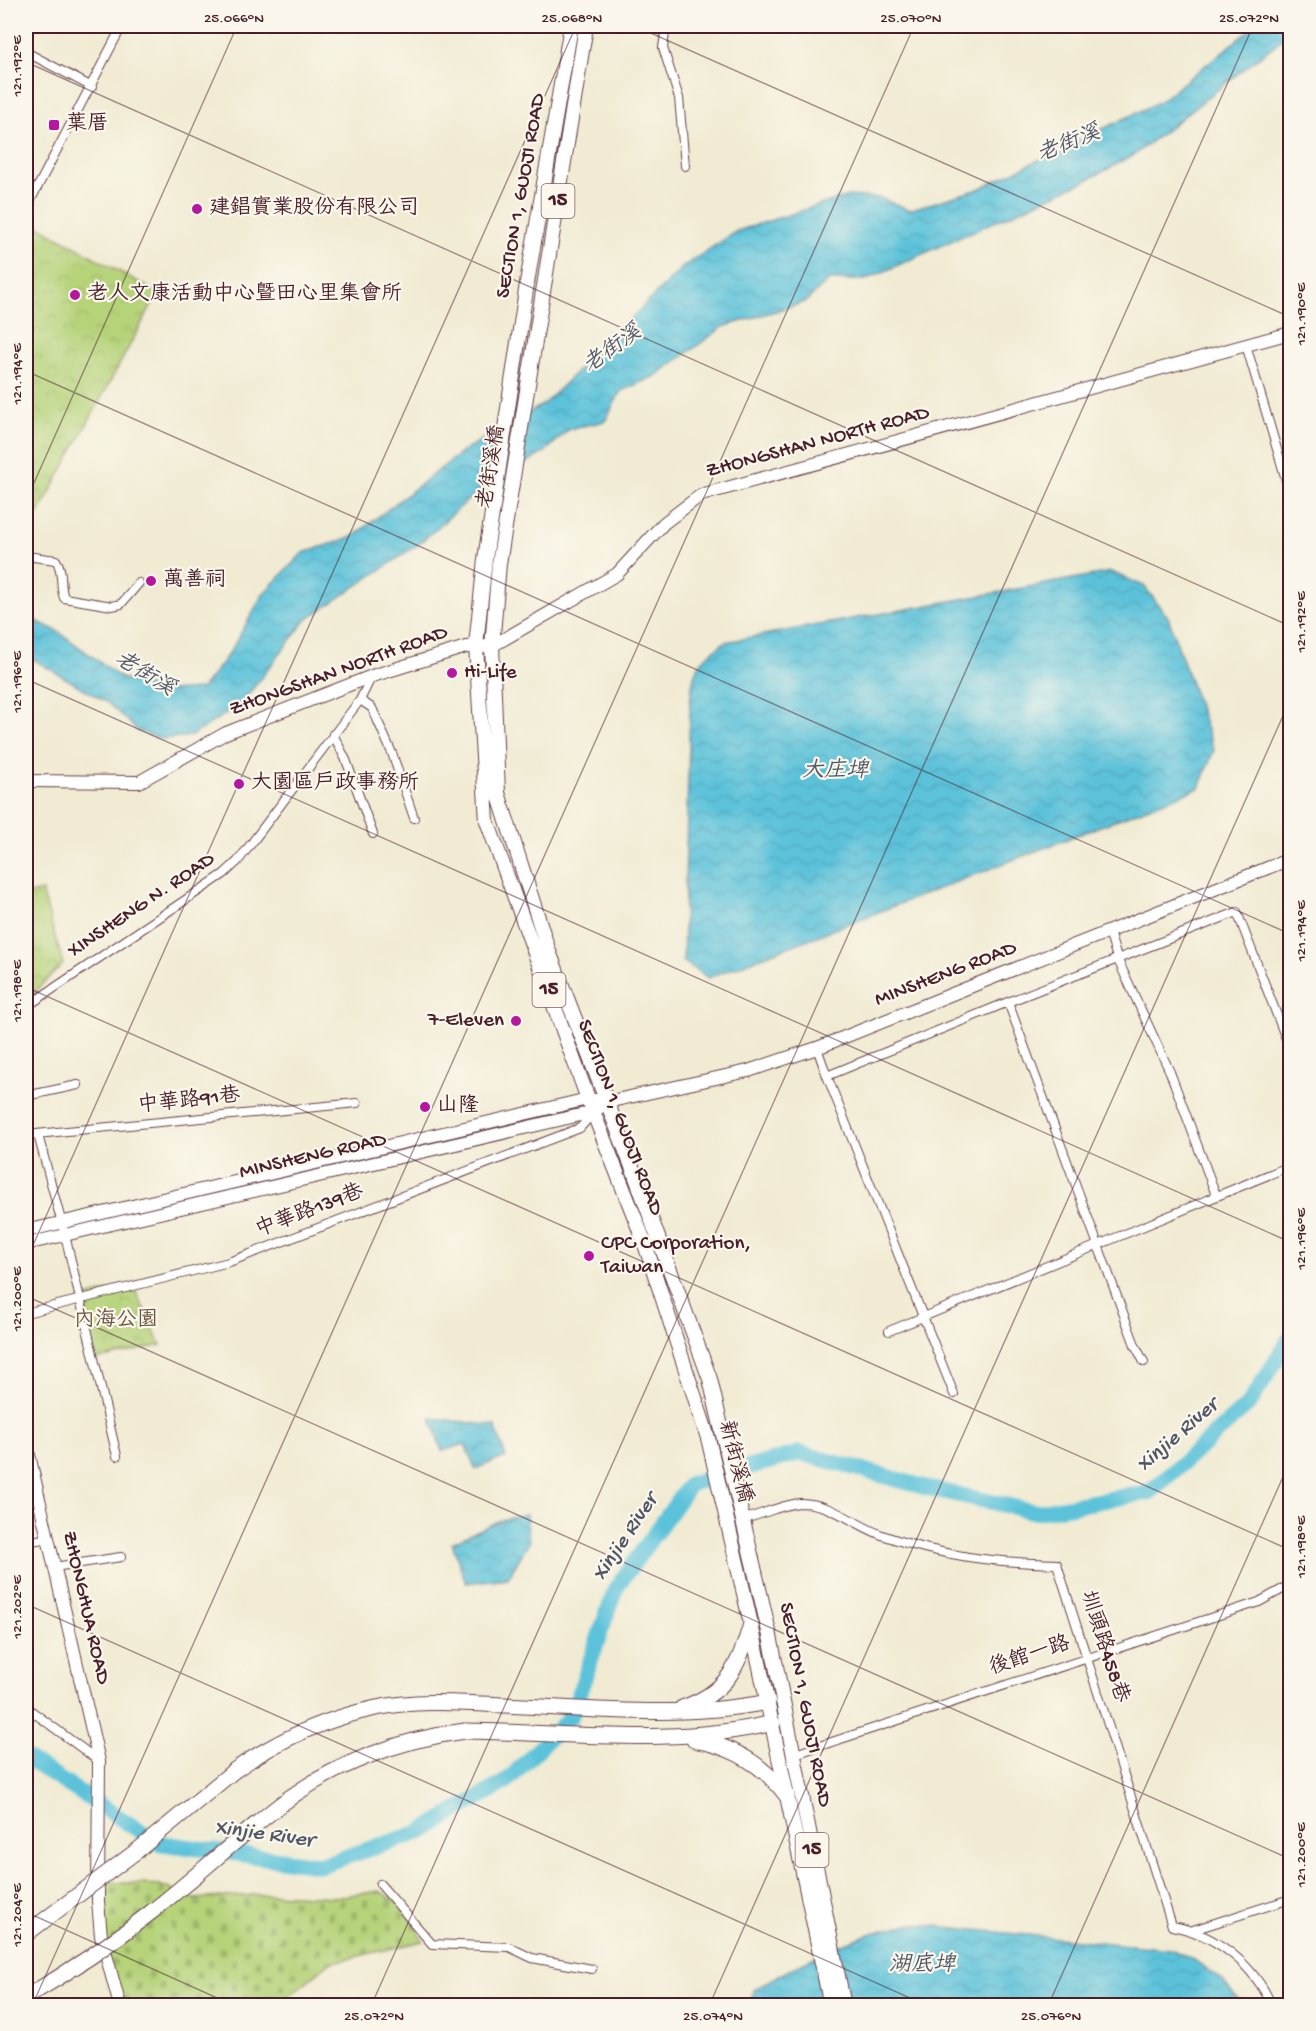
<svg xmlns="http://www.w3.org/2000/svg" width="1316" height="2031" font-family="'Gochi Hand','LXGW WenKai TC',sans-serif">
	<defs>
		<pattern id="cemetery-stones" width="16" height="16" patternUnits="userSpaceOnUse" patternTransform="scale(1.5)"><rect width="16" height="16" fill="#b6d37a"/><path d="M2 7V4a2 2 0 0 1 4 0v3zM10 15v-3a2 2 0 0 1 4 0v3z" fill="#9eb56a"/></pattern>
		<pattern id="park-crowns" width="20" height="18" patternUnits="userSpaceOnUse" patternTransform="scale(1.5)"><rect width="20" height="18" fill="#b6d37a"/><path d="M2 6a3 3 0 1 1 6 0M12 15a3 3 0 1 1 6 0" fill="none" stroke="#9eb56a"/></pattern>
		<pattern id="water-waves" width="16" height="10" patternUnits="userSpaceOnUse" patternTransform="scale(1.5)"><rect width="16" height="10" fill="#5cc2da"/><path d="M0 5q4-4 8 0t8 0" fill="none" stroke="#52a6bb"/></pattern>
	</defs>
	<rect width="100%" height="100%" fill="#fbf7ec"/>
	<filter id="ink" filterUnits="userSpaceOnUse"><feTurbulence type="fractalNoise" baseFrequency=".0167" numOctaves="2"/><feDisplacementMap in="SourceGraphic" scale="12" xChannelSelector="R" yChannelSelector="G"/><feConvolveMatrix kernelMatrix="1 2 1 2 8 2 1 2 1" color-interpolation-filters="sRGB"/></filter>
	<filter id="wash" filterUnits="userSpaceOnUse"><feTurbulence type="fractalNoise" baseFrequency=".008" numOctaves="4" result="noise"/><feDisplacementMap in="SourceGraphic" scale="24" xChannelSelector="R" yChannelSelector="G"/><feGaussianBlur stdDeviation="1.35" result="paint"/><feColorMatrix in="noise" values="0 0 0 0 0 0 0 0 0 0 0 0 0 0 0 0 0 1.4 0 .05"/><feComposite in="paint" operator="in"/></filter>
	<g filter="url(#wash)">
		<rect width="100%" height="100%" fill="#f1ebd3"/>
		<path fill="url(#cemetery-stones)" stroke="#807952" stroke-width="1.5" d="M105 1882 160 1885 193 1899 272 1894 335 1897 380 1891 406 1908 423 1941 329 1963 278 2005H120L105 1954Z"/>
		<path fill="url(#park-crowns)" stroke="#807952" stroke-width="1.5" d="M31 222 158 293 35 520 26 513V231Z
			M42 891 63 964 30 996 26 997V895Z
			M133 1286 161 1345 94 1360 80 1298Z"/>
		<path fill="url(#water-waves)" stroke="#537082" stroke-width="1.5" d="M1255 26H1290V33L1134 155 1085 181 865 280H829L805 302 723 327 655 376 621 391 605 421 569 429 545 452 477 492 419 544 306 620 241 704 191 736 161 739 138 731 108 703 26 655V616L59 632 121 678 168 691 202 689 230 652 264 593 303 553 352 537 466 449 544 404 684 266 737 231 848 196 880 198 909 210 976 190 1159 102Z
			M1111 572 1144 586 1168 617 1214 750 1199 788 708 978 683 961 690 703C694 667 695 664 725 642Z
			M431 1418 495 1426 506 1457 475 1469 465 1444 442 1451Z
			M526 1514 529 1542 508 1578 466 1583 452 1543 498 1521Z
			M913 1924 1170 1949C1200 1961 1224 1978 1242 2005L756 2006 752 1997 753 1990C803 1962 855 1932 913 1924Z"/>
		<g fill="none" stroke-linecap="round" stroke-linejoin="round">
			<path stroke="#5cc2da" stroke-width="16" d="M26 1758 159 1843 321 1865 421 1832 507 1781 571 1716 616 1588 690 1484 800 1453 928 1488 1036 1512 1150 1492 1250 1403 1290 1338"/>
		</g>
	</g>
	<g filter="url(#ink)">
		<g fill="none" stroke-linecap="round" stroke-linejoin="round">
			<g stroke="#633e44" stroke-width="10">
				<path id="street" d="M666 26 663 48 679 98 685 166
					M26 52 92 87
					M26 209 122 26
					M1246 345 1290 493
					M26 556 56 560C64 571 59 585 64 598L112 606 121 604 139 583
					M360 700 372 708 392 753 414 818
					M333 734 346 760 373 834
					M1109 932 1117 958 1170 1072 1216 1195
					M26 1007 224 874 238 861 360 700 372 676
					M817 1048 827 1076
					M1290 1049 1237 912 1008 1002 1098 1245 1290 1166
					M26 1096 78 1085
					M26 1135 357 1103
					M38 1135 65 1235 117 1456
					M26 1313 229 1262 580 1128 593 1113
					M889 1331 1098 1245 1135 1345 1144 1362
					M954 1394 827 1076 1008 1002
					M744 1519C761 1515 783 1504 801 1503 831 1503 855 1525 882 1535 943 1557 993 1562 1057 1564L1172 1926C1215 1934 1254 1964 1272 2006
					M26 1542 49 1538
					M54 1567 121 1557
					M26 1707 99 1761
					M792 1755 1259 1602 1290 1585
					M380 1884 432 1944 509 1947 532 1958 592 1969
					M1193 1930 1290 1899"/>
			</g>
			<g stroke="#633e44" stroke-width="14">
				<path id="secondary" d="M26 781 139 782 226 733 372 676 466 647 492 646 617 574 664 523 701 495 1290 333
					M26 1231 588 1099 607 1102 748 1071 817 1048 1290 859
					M26 1244 593 1112 599 1108
					M26 1442 99 1761 98 1901 101 1936 120 2006"/>
			</g>
			<g stroke="#633e44" stroke-width="16">
				<path id="primary" d="M571 26 528 277 485 559 476 646 487 821 588 1099 644 1241 708 1438 751 1624 831 2006
					M586 26 499 564 492 646 498 793 548 949 634 1172 710 1379 770 1636 844 2006"/>
			</g>
			<g stroke="#633e44" stroke-width="17">
				<path id="highway" d="M682 1708C727 1693 739 1666 751 1624
					M465 1731C567 1732 673 1747 773 1723
					M694 1740C732 1746 764 1765 787 1796
					M235 1770C279 1739 324 1719 376 1708 417 1699 462 1703 504 1705 591 1709 681 1719 768 1702"/>
			</g>
			<use href="#street" stroke="#fff" stroke-width="8"/>
			<use href="#secondary" stroke="#fff" stroke-width="12"/>
			<use href="#primary" stroke="#fff" stroke-width="14"/>
			<use href="#highway" stroke="#fff" stroke-width="15"/>
			<g stroke="#633e44" stroke-width="17" stroke-linecap="butt">
				<path id="highway-bridge" d="M26 1934 138 1850 235 1770
					M26 1997C69 1972 111 1944 150 1913 195 1878 236 1839 280 1805 332 1765 400 1739 465 1731"/>
			</g>
			<use href="#highway-bridge" stroke="#fff" stroke-width="15"/>
		</g>
	</g>
	<path fill="none" stroke="#4a1f2b" stroke-width="1.5" stroke-opacity="0.45" d="M635 26 1290 317M26 62 1290 626M26 371 1290 934M26 501 237 26M26 679 1290 1242M26 987 1290 1550M26 1261 576 26M26 1296 1290 1859M26 1604 928 2006M26 1912 235 2006M32 2006 914 26M371 2006 1253 26M709 2006 1290 700M1048 2006 1290 1461"/>
	<g fill="#b5179e" stroke="#fbf7ec" stroke-width="2">
		<rect x="48" y="119" width="12" height="12" rx="3"/>
		<circle cx="197" cy="209" r="6"/>
		<circle cx="75" cy="295" r="6"/>
		<circle cx="151" cy="581" r="6"/>
		<circle cx="452" cy="673" r="6"/>
		<circle cx="239" cy="784" r="6"/>
		<circle cx="516" cy="1021" r="6"/>
		<circle cx="425" cy="1107" r="6"/>
		<circle cx="589" cy="1256" r="6"/>
	</g>
	<g text-anchor="middle" dominant-baseline="central" stroke-width="4.5" stroke-linejoin="round" paint-order="stroke">
		<g fill="#fbf7ec" stroke="#7f6065" stroke-width="1.5">
			<rect x="541.5" y="184" width="33" height="34" rx="4.5"/>
			<rect x="532.5" y="973" width="33" height="34" rx="4.5"/>
			<rect x="795.5" y="1833" width="33" height="34" rx="4.5"/>
		</g>
		<g font-size="20" font-weight="bold" fill="#4a1f2b">
			<text x="558" y="201">15</text>
			<text x="549" y="990">15</text>
			<text x="812" y="1850">15</text>
		</g>
		<g font-size="21" fill="#4a1f2b" stroke="#fbf7ec" text-anchor="start">
			<text x="66" y="125">葉厝</text>
			<text x="209" y="209">建錩實業股份有限公司</text>
			<text x="87" y="295">老人文康活動中心暨田心里集會所</text>
			<text x="163" y="581">萬善祠</text>
			<text x="464" y="673">Hi-Life</text>
			<text x="251" y="784">大園區戶政事務所</text>
			<text x="504" y="1021" text-anchor="end">7-Eleven</text>
			<text x="437" y="1107">山隆</text>
			<text x="601" y="1244">CPC Corporation,<tspan x="601" dy="24">Taiwan</tspan></text>
		</g>
		<g font-size="21" fill="#4a1f2b" stroke="#fbf7ec">
			<text transform="translate(522 196) rotate(-80)">SECTION 1, GUOJI ROAD</text>
			<text transform="translate(818 443) rotate(-15)">ZHONGSHAN NORTH ROAD</text>
			<text transform="translate(493 467) rotate(-81)">老街溪橋</text>
			<text transform="translate(339 672) rotate(-20)">ZHONGSHAN NORTH ROAD</text>
			<text transform="translate(142 906) rotate(-34)">XINSHENG N. ROAD</text>
			<text transform="translate(946 975) rotate(-21)">MINSHENG ROAD</text>
			<text transform="translate(189 1102) rotate(-6)">中華路91巷</text>
			<text transform="translate(619 1118) rotate(69)">SECTION 1, GUOJI ROAD</text>
			<text transform="translate(313 1157) rotate(-13)">MINSHENG ROAD</text>
			<text transform="translate(310 1212) rotate(-21)">中華路139巷</text>
			<text transform="translate(734 1462) rotate(76)">新街溪橋</text>
			<text transform="translate(85 1608) rotate(77)">ZHONGHUA ROAD</text>
			<text transform="translate(1103 1647) rotate(72)">圳頭路458巷</text>
			<text transform="translate(1030 1657) rotate(-18)">後館一路</text>
			<text transform="translate(804 1705) rotate(79)">SECTION 1, GUOJI ROAD</text>
		</g>
		<g font-size="21" fill="#6a5543" stroke="#fbf7ec">
			<text x="116" y="1321">內海公園</text>
		</g>
		<g font-size="22" font-style="italic" fill="#505868" stroke="#fbf7ec">
			<text transform="translate(1069 145) rotate(-22)">老街溪</text>
			<text transform="translate(613 350) rotate(-36)">老街溪</text>
			<text transform="translate(144 675) rotate(31)">老街溪</text>
			<text x="835" y="772">大庄埤</text>
			<text transform="translate(1178 1436) rotate(-41)">Xinjie River</text>
			<text transform="translate(626 1538) rotate(-56)">Xinjie River</text>
			<text transform="translate(264 1835) rotate(8)">Xinjie River</text>
			<text x="922" y="1966">湖底埤</text>
		</g>
	</g>
	<rect width="1316" height="2031" fill="none" stroke="#fbf7ec" stroke-width="66"/>
	<rect x="33" y="33" width="1250" height="1965" fill="none" stroke="#4a1f2b" stroke-width="2"/>
	<g font-size="15" text-anchor="middle" fill="#4a1f2b">
		<text x="234" y="22">25.066°N</text>
		<text x="572" y="22">25.068°N</text>
		<text x="911" y="22">25.070°N</text>
		<text x="1249" y="22">25.072°N</text>
		<text transform="translate(16 66) rotate(-90)" y="5">121.192°E</text>
		<text transform="translate(1300 314) rotate(-90)" y="5">121.190°E</text>
		<text transform="translate(16 374) rotate(-90)" y="5">121.194°E</text>
		<text transform="translate(1300 622) rotate(-90)" y="5">121.192°E</text>
		<text transform="translate(16 682) rotate(-90)" y="5">121.196°E</text>
		<text transform="translate(1300 931) rotate(-90)" y="5">121.194°E</text>
		<text transform="translate(16 991) rotate(-90)" y="5">121.198°E</text>
		<text transform="translate(1300 1239) rotate(-90)" y="5">121.196°E</text>
		<text transform="translate(16 1299) rotate(-90)" y="5">121.200°E</text>
		<text transform="translate(1300 1547) rotate(-90)" y="5">121.198°E</text>
		<text transform="translate(16 1607) rotate(-90)" y="5">121.202°E</text>
		<text transform="translate(1300 1855) rotate(-90)" y="5">121.200°E</text>
		<text transform="translate(16 1915) rotate(-90)" y="5">121.204°E</text>
		<text x="374" y="2020">25.072°N</text>
		<text x="713" y="2020">25.074°N</text>
		<text x="1051" y="2020">25.076°N</text>
	</g>
</svg>
